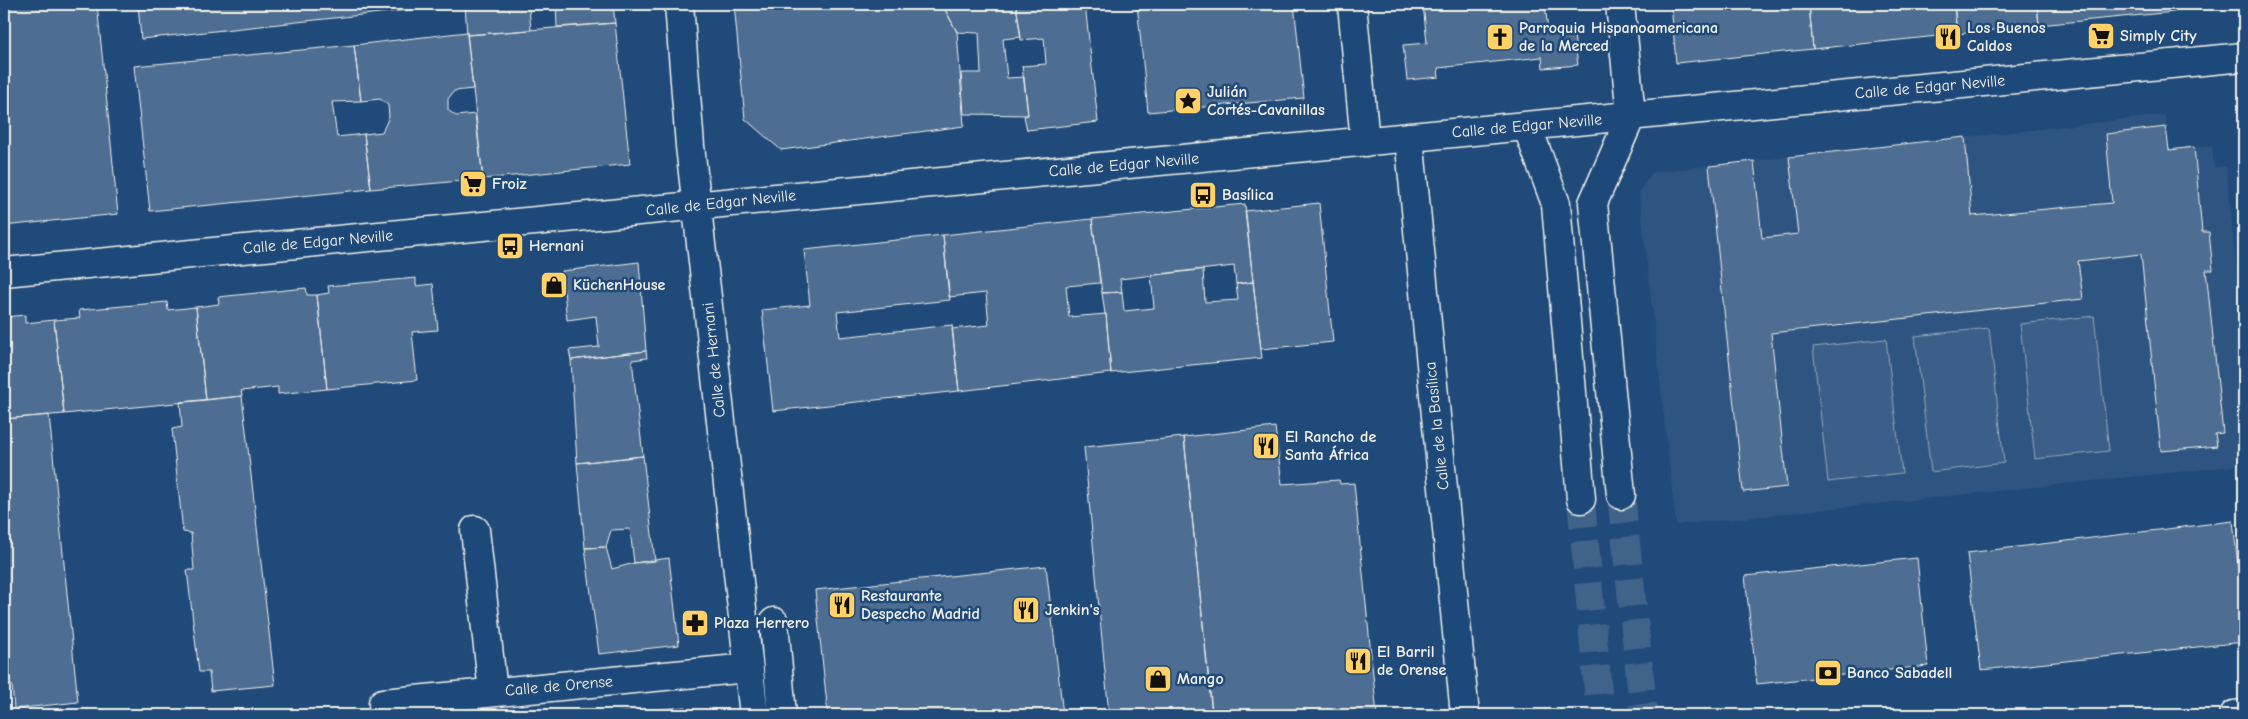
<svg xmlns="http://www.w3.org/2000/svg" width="2248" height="719" font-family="'Comic Neue',sans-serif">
	<rect width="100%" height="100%" fill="#1f4a7a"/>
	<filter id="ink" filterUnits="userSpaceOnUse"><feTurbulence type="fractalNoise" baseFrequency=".02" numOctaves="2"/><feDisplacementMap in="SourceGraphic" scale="10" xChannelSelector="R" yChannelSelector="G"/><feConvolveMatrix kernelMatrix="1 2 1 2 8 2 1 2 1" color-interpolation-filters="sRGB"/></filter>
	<g filter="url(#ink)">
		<path fill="#2d5581" d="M2165 115 2169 150 2212 145 2214 167 2226 166 2244 345V465L1676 525 1639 191 1653 172Z"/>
		<path fill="#3a5f88" stroke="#97a8b8" d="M2094 316 2109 451 2035 459 2020 324Z
			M1989 328 2004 463 1931 472 1915 336Z
			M1886 339 1902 473 1828 482 1813 347Z"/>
		<path fill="#4d6e92" stroke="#f4f1e8" d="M4 4H97L118 214 4 226Z
			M138 4H429L426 8 141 39Z
			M465 4H613L615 23 557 27 556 4 529 7 531 30 467 35Z
			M734 4H942L957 32 964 126 781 150 745 119Z
			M942 4H1016L1021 37 1003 39 1007 78 1024 77 1028 115 964 114 961 73H981L979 33 957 32Z
			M1016 4H1085L1098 122 1027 130 1024 116 1028 115 1022 66 1046 64 1044 38 1021 40Z
			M1137 4H1294L1304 98 1148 112Z
			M1423 4H1545L1548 31 1573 28 1578 65 1543 68 1542 57 1438 68 1439 77 1407 80 1403 45 1427 43Z
			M1671 4H1809L1813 49 1676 63Z
			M1809 4H1954L1957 34 1813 49Z
			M1954 4H2037L2039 25 1957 34Z
			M2037 4H2180L2174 12 2039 25Z
			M615 23 630 164 483 179 467 35Z
			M467 32 473 89 454 91 448 99V110L456 116 475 114 483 179 371 189 364 134 382 132 389 117 388 105 380 99 361 101 354 45Z
			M354 45 361 101 332 102 337 137 364 134 371 189 150 211 134 66Z
			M2166 127 2169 150 2194 147 2202 232H2209L2213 270H2206L2223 433 2215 434 2217 446 2161 451 2141 254 2078 261 2083 299 1771 333 1787 487 1743 492 1709 166 1754 161 1762 238 1798 234 1789 157 1965 137 1972 216 2112 203 2106 134Z
			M1319 203 1333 342 1261 349 1245 211Z
			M1245 204 1253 282 1236 284 1234 266 1120 279 1122 292 1102 293 1092 219Z
			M1092 219 1100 283 1066 286 1069 317 1106 314 1111 373 959 391 952 329 989 325 986 293 949 297 943 235Z
			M943 235 950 300 837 312 840 337 952 325 959 391 773 411 762 310 810 305 804 250Z
			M639 262 646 351 571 360 569 350 599 347 596 316 567 320 562 271Z
			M1203 269 1205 302 1238 300 1236 284 1253 282 1262 358 1111 373 1106 314H1105L1102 293 1122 292 1124 311 1154 308 1151 275Z
			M416 278V286L433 284 438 330 412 332 417 380 327 389 317 295 329 293 328 286Z
			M306 288 307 295H317L327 389 278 394V387L241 391 242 396 206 400 196 307 219 304 218 297Z
			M167 302 168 310 196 307 206 400 64 414 54 320 80 318 79 310Z
			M25 315V323L54 320 64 414 4 419V317Z
			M646 351 647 358 632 360 643 456 577 463 571 360Z
			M242 396 275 685 211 691 209 672H199L187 570H194L191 533 183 532 172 429 182 427 180 402Z
			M49 415 78 702 14 709 12 685 4 686V419Z
			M1275 427 1282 484 1339 480 1340 484 1354 483 1377 715H1212L1184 437Z
			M1184 437 1212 711 1165 715H1109L1084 447Z
			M643 456 655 561 634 563 630 529 611 530 606 547 585 548 577 463Z
			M2233 521 2244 621V642L1981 670 1967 553Z
			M606 547 612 569 634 563 669 558 679 645 599 654 585 548Z
			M1917 558 1928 666 1757 684 1745 576Z
			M1046 566 1063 715H828L815 590Z
			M685 707 686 715H600Z"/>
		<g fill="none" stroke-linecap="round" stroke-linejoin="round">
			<path stroke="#3f638a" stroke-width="28" stroke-dasharray="28 14" stroke-linecap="butt" d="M1621 495 1644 715
				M1581 499 1600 715"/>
			<g stroke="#f4f1e8" stroke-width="31">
				<path id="minor" d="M679 4 690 146 754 715
					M1352 4 1365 142
					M1620 4 1631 116 1593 203 1621 495
					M1527 126 1556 204 1581 499
					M1409 137 1465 715
					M4 272 2244 57
					M475 530 493 692
					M774 622 782 715
					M384 715 383 703 748 668
					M2234 715 2244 714"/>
			</g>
			<use href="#minor" stroke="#1f4a7a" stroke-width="28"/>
		</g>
	</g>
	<defs>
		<g id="supermarket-square" transform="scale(1.4375)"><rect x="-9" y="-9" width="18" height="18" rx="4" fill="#ffd166" stroke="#1f4a7a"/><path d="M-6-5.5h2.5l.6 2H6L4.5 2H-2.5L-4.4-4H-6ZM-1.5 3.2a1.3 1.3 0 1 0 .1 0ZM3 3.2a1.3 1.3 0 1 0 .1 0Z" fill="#111"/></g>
		<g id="church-square" transform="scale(1.4375)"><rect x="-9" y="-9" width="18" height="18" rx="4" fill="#ffd166" stroke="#1f4a7a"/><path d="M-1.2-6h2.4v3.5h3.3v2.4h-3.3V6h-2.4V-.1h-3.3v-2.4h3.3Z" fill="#111"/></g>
		<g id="restaurant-square" transform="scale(1.4375)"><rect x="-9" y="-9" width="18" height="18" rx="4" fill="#ffd166" stroke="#1f4a7a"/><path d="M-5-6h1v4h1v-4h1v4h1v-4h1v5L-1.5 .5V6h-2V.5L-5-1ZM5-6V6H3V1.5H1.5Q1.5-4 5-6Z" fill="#111"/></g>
		<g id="sight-square" transform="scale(1.4375)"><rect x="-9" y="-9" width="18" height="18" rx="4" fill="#ffd166" stroke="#1f4a7a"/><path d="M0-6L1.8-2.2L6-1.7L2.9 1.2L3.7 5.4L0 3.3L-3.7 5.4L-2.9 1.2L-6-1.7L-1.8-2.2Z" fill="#111"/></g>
		<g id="bus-square" transform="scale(1.4375)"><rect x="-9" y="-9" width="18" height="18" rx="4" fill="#ffd166" stroke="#1f4a7a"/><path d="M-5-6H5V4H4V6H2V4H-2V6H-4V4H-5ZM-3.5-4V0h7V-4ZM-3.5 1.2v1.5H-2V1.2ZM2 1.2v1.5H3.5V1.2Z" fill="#111"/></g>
		<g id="shop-square" transform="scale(1.4375)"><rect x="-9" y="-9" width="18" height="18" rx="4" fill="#ffd166" stroke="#1f4a7a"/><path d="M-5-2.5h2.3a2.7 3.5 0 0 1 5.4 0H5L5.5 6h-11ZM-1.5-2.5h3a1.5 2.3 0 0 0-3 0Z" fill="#111"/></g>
		<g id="pharmacy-square" transform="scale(1.4375)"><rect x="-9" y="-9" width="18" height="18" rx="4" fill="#ffd166" stroke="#1f4a7a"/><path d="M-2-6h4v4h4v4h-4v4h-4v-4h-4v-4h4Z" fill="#111"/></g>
		<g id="bank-square" transform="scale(1.4375)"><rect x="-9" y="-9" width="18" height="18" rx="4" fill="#ffd166" stroke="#1f4a7a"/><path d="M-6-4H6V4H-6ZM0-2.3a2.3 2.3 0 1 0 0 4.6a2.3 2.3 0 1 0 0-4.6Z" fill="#111"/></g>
	</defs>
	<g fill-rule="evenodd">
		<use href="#supermarket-square" x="2101" y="36"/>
		<use href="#church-square" x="1500" y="37"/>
		<use href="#restaurant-square" x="1948" y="37"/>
		<use href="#sight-square" x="1188" y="101"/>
		<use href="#supermarket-square" x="473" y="184"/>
		<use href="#bus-square" x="1203" y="195"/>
		<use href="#bus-square" x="510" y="246"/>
		<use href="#shop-square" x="554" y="285"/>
		<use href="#restaurant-square" x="1266" y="446"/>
		<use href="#restaurant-square" x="842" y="605"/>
		<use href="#restaurant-square" x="1026" y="610"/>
		<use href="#pharmacy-square" x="695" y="623"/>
		<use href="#restaurant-square" x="1358" y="661"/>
		<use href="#bank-square" x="1828" y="673"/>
		<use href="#shop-square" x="1158" y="679"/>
	</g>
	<g text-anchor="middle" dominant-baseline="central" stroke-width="5" stroke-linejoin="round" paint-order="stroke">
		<g font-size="16" font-weight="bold" fill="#f4f1e8" stroke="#1f4a7a" text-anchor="start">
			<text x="1519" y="28">Parroquia Hispanoamericana<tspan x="1519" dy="18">de la Merced</tspan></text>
			<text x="1967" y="28">Los Buenos<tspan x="1967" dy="18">Caldos</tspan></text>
			<text x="2120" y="36">Simply City</text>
			<text x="1207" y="92">Julián<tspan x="1207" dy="18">Cortés-Cavanillas</tspan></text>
			<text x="492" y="184">Froiz</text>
			<text x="1222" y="195">Basílica</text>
			<text x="529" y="246">Hernani</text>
			<text x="573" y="285">KüchenHouse</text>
			<text x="1285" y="437">El Rancho de<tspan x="1285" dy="18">Santa África</tspan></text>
			<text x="861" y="596">Restaurante<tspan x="861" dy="18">Despecho Madrid</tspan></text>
			<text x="1045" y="610">Jenkin's</text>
			<text x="714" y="623">Plaza Herrero</text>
			<text x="1377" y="652">El Barril<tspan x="1377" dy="18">de Orense</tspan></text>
			<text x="1847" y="673">Banco Sabadell</text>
			<text x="1177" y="679">Mango</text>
		</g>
		<g font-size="16" fill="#f4f1e8" stroke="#1f4a7a">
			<text transform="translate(1930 87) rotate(-5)">Calle de Edgar Neville</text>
			<text transform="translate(1527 126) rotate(-5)">Calle de Edgar Neville</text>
			<text transform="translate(1124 165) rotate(-5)">Calle de Edgar Neville</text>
			<text transform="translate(721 203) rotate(-6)">Calle de Edgar Neville</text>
			<text transform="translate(318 242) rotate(-5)">Calle de Edgar Neville</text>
			<text transform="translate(714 360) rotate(-96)">Calle de Hernani</text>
			<text transform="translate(1437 426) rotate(-96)">Calle de la Basílica</text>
			<text transform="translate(559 686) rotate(-5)">Calle de Orense</text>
		</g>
	</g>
	<rect width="2248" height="719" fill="none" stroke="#1f4a7a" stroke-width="20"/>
	<rect x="10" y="10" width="2228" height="699" fill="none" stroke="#f4f1e8" stroke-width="2" filter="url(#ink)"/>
</svg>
